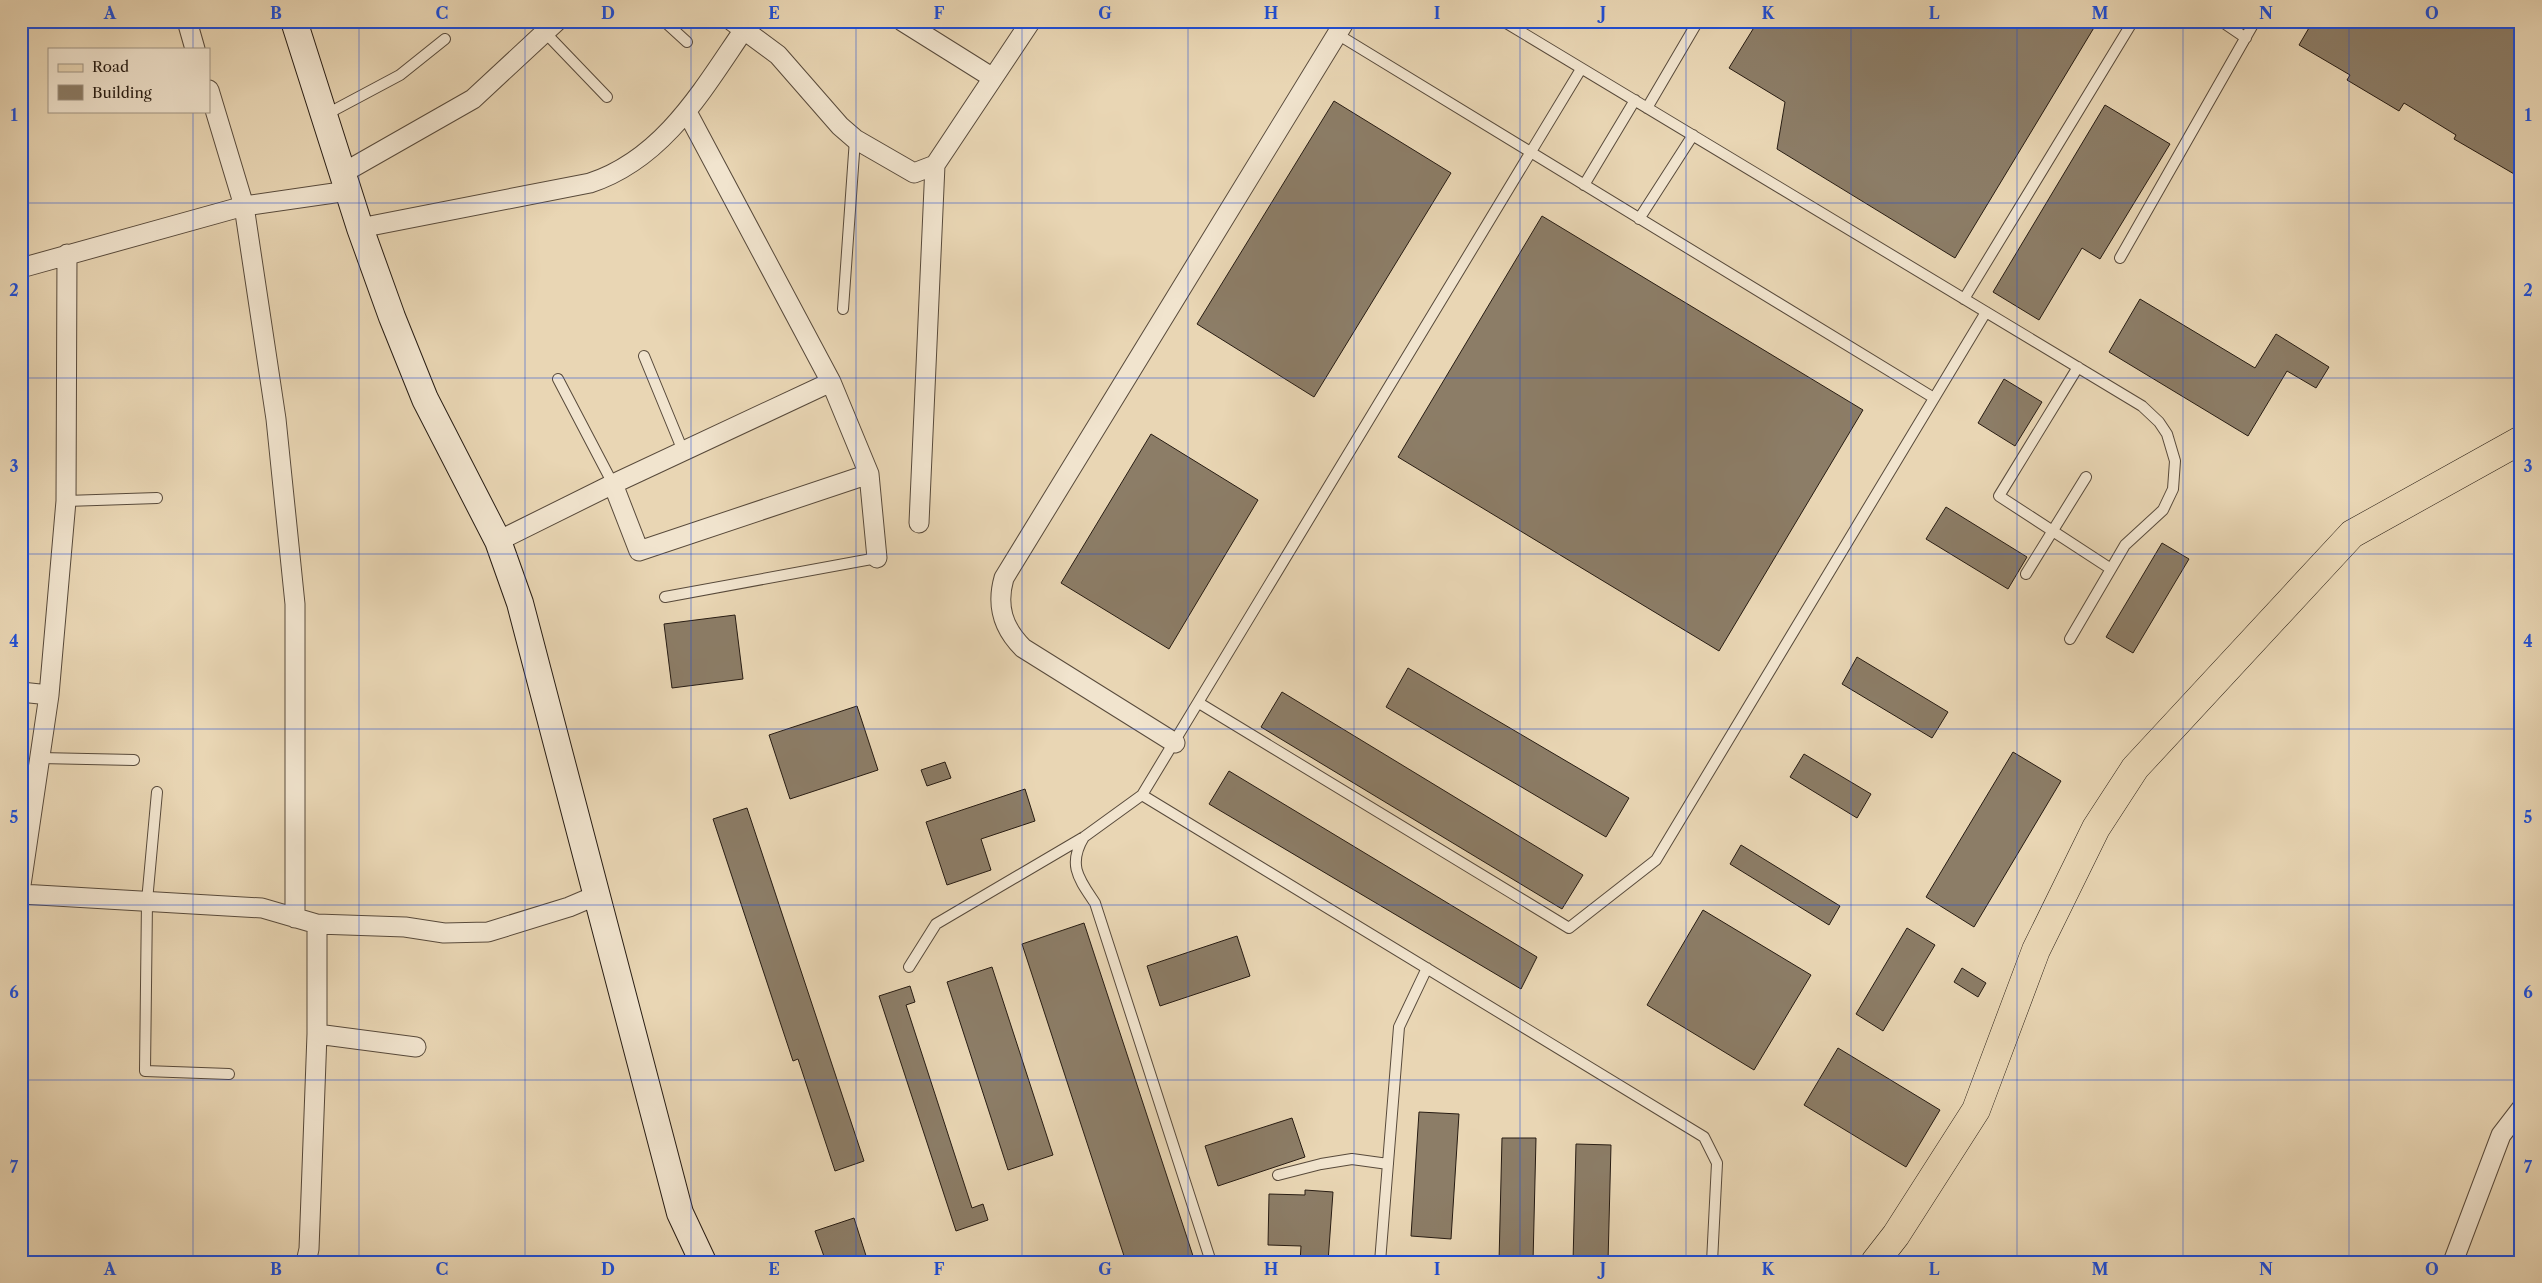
<svg xmlns="http://www.w3.org/2000/svg" width="2542" height="1283" font-family="'Libre Caslon Text',serif">
	<rect width="100%" height="100%" fill="#e9d6b4"/>
	<filter id="stains"><feTurbulence type="fractalNoise" baseFrequency=".004" numOctaves="4"/><feColorMatrix values="0 0 0 0 .2 0 0 0 0 .09 0 0 0 0 .02 0 0 0 .5 -.17"/></filter>
	<radialGradient id="worn" r=".72"><stop offset=".6" stop-color="#630" stop-opacity="0"/><stop offset="1" stop-color="#630" stop-opacity=".3"/></radialGradient>
	<path fill="#8c7d67" stroke="#271c13" d="M1758 21H2098L1955 258 1777 149 1785 102 1729 68Z
		M2313 21H2521V178L2454 139 2456 135 2404 103 2399 111 2347 80 2350 75 2299 45Z
		M1334 101 1451 173 1314 397 1197 324Z
		M2105 105 2170 144 2100 259 2082 248 2039 320 1993 292Z
		M1542 216 1863 410 1719 651 1398 457Z
		M2140 299 2255 368 2276 334 2329 367 2316 388 2287 371 2248 436 2109 352Z
		M2004 379 2042 402 2015 446 1978 423Z
		M1151 434 1258 500 1169 649 1061 583Z
		M1946 507 2027 557 2008 589 1926 539Z
		M2162 543 2189 559 2133 653 2106 637Z
		M735 615 743 679 672 688 664 624Z
		M1857 657 1948 712 1932 738 1842 684Z
		M1408 668 1629 798 1606 837 1386 707Z
		M1282 692 1583 875 1562 909 1261 727Z
		M857 706 878 770 790 799 769 735Z
		M2013 752 2061 781 1974 927 1926 897Z
		M1804 754 1871 794 1857 818 1790 777Z
		M945 762 951 778 927 786 921 770Z
		M1229 771 1537 957 1521 989 1209 804Z
		M1025 789 1035 821 981 839 991 870 947 885 926 822Z
		M747 808 864 1161 835 1171 798 1059 793 1061 713 819Z
		M1741 845 1840 906 1829 925 1730 864Z
		M1703 910 1811 975 1754 1070 1647 1005Z
		M1084 923 1195 1262H1126L1022 944Z
		M1907 928 1935 945 1883 1031 1856 1014Z
		M1237 936 1250 976 1160 1006 1147 966Z
		M992 967 1053 1155 1008 1170 947 982Z
		M1962 968 1986 983 1978 997 1954 982Z
		M910 986 915 1002 906 1005 972 1208 983 1204 988 1220 956 1231 879 996Z
		M1838 1048 1940 1110 1906 1167 1804 1105Z
		M1419 1112 1459 1114 1451 1239 1411 1236Z
		M1292 1118 1305 1157 1218 1186 1205 1146Z
		M1502 1138H1536L1533 1262H1499Z
		M1576 1144 1611 1145 1608 1262H1573Z
		M1305 1190 1333 1192 1328 1262H1300L1301 1246 1268 1245 1269 1194 1305 1195Z
		M854 1218 868 1262H826L815 1231Z"/>
	<g fill="none" stroke-linecap="round" stroke-linejoin="round">
		<g stroke="#584a3b" stroke-width="12">
			<path id="service" d="M534 21 607 97
				M664 21 687 42
				M1503 21 2142 406 2159 422 2167 434 2175 461 2173 489 2163 510 2125 545 2070 639
				M2221 21 2246 38
				M1337 34 1934 398
				M1581 69 1142 795 1704 1137 1717 1163 1712 1262
				M1647 108 1698 21
				M325 115 400 75 445 39
				M1584 185 1635 100
				M1639 219 1693 135
				M2120 258 2255 21
				M1964 299 2133 21
				M843 309 855 139
				M644 356 683 451
				M2078 367 1999 496 2111 569
				M558 379 613 484
				M66 501 157 498
				M2026 574 2086 477
				M665 597 877 558
				M1199 703 1569 928 1656 860 1986 312
				M40 758 134 760
				M157 792 147 901 145 1071 229 1074
				M1084 837C1067 865 1079 879 1095 903L1211 1262
				M909 967 936 924 1084 837 1142 795
				M1278 1175 1321 1164 1352 1159 1388 1164
				M1380 1262 1399 1027 1427 968"/>
		</g>
		<g stroke="#584a3b" stroke-width="21">
			<path id="minor" d="M187 21 195 49
				M732 21 778 55 840 126 855 139 914 173 935 165
				M902 21 993 78
				M209 90 244 206 276 419 295 604V918
				M687 112 831 382 869 474 877 558
				M343 173 473 99 557 21
				M360 228 590 183C663 159 702 91 743 31
				M21 268 244 206 348 191
				M613 484 639 551 869 474
				M919 523 935 165 1031 21
				M498 541 613 484 831 382
				M21 692 49 695
				M1175 743 1023 648C1003 628 996 606 1004 578L1345 21
				M21 885 49 695 66 501 67 254
				M21 894 262 908 317 924 405 927 444 933 488 932 569 907 595 896
				M317 1034 416 1047
				M306 1262 309 1249 317 1034V924
				M2453 1262 2501 1135 2521 1109"/>
		</g>
		<g stroke="#271c13" stroke-width="28">
			<path id="secondary" d="M294 21 360 228 392 317 425 399 498 541 520 603 680 1213 703 1262"/>
		</g>
		<g stroke="#271c13" stroke-width="29">
			<path id="primary" d="M1875 1262 1896 1235 1976 1110 2036 950 2096 828 2135 768 2352 534 2521 440"/>
		</g>
		<use href="#service" stroke="#f1e4ce" stroke-width="10"/>
		<use href="#minor" stroke="#f1e4ce" stroke-width="19"/>
		<use href="#secondary" stroke="#f1e4ce" stroke-width="26"/>
		<use href="#primary" stroke="#e9d6b4" stroke-width="28"/>
	</g>
	<path fill="none" stroke="#1d4ed8" stroke-width="1" stroke-opacity="0.55" d="M193 21V49M359 21V1262M525 21V1262M691 21V1262M856 21V1262M1022 21V1262M1188 21V1262M1354 21V1262M1520 21V1262M1686 21V1262M1851 21V1262M2017 21V1262M2183 21V1262M2349 21V1262M193 111V1262M21 203H2521M21 378H2521M21 554H2521M21 729H2521M21 905H2521M21 1080H2521"/>
	<rect width="2542" height="1283" fill="none" stroke="#e9d6b4" stroke-width="55"/>
	<rect x="48" y="48" width="162" height="65" fill="#f1e4ce" stroke="#a09483"/>
	<rect x="58" y="64" width="25" height="8" fill="#e9d6b4" stroke="#a09483"/>
	<text x="92" y="72" font-size="15" fill="#271c13">Road</text>
	<rect x="58" y="85" width="25" height="15" fill="#8c7d67" stroke="#a09483"/>
	<text x="92" y="98" font-size="15" fill="#271c13">Building</text>
	<rect x="28" y="28" width="2486" height="1228" fill="none" stroke="#1d4ed8" stroke-width="2"/>
	<g font-size="16" text-anchor="middle" font-weight="bold" fill="#1d4ed8">
		<text x="110" y="19">A</text>
		<text x="276" y="19">B</text>
		<text x="442" y="19">C</text>
		<text x="608" y="19">D</text>
		<text x="774" y="19">E</text>
		<text x="939" y="19">F</text>
		<text x="1105" y="19">G</text>
		<text x="1271" y="19">H</text>
		<text x="1437" y="19">I</text>
		<text x="1603" y="19">J</text>
		<text x="1768" y="19">K</text>
		<text x="1934" y="19">L</text>
		<text x="2100" y="19">M</text>
		<text x="2266" y="19">N</text>
		<text x="2432" y="19">O</text>
		<text x="14" y="121">1</text>
		<text x="2528" y="121">1</text>
		<text x="14" y="296">2</text>
		<text x="2528" y="296">2</text>
		<text x="14" y="472">3</text>
		<text x="2528" y="472">3</text>
		<text x="14" y="647">4</text>
		<text x="2528" y="647">4</text>
		<text x="14" y="823">5</text>
		<text x="2528" y="823">5</text>
		<text x="14" y="998">6</text>
		<text x="2528" y="998">6</text>
		<text x="14" y="1173">7</text>
		<text x="2528" y="1173">7</text>
		<text x="110" y="1275">A</text>
		<text x="276" y="1275">B</text>
		<text x="442" y="1275">C</text>
		<text x="608" y="1275">D</text>
		<text x="774" y="1275">E</text>
		<text x="939" y="1275">F</text>
		<text x="1105" y="1275">G</text>
		<text x="1271" y="1275">H</text>
		<text x="1437" y="1275">I</text>
		<text x="1603" y="1275">J</text>
		<text x="1768" y="1275">K</text>
		<text x="1934" y="1275">L</text>
		<text x="2100" y="1275">M</text>
		<text x="2266" y="1275">N</text>
		<text x="2432" y="1275">O</text>
	</g>
	<rect width="100%" height="100%" filter="url(#stains)"/>
	<rect width="100%" height="100%" fill="url(#worn)"/>
</svg>
